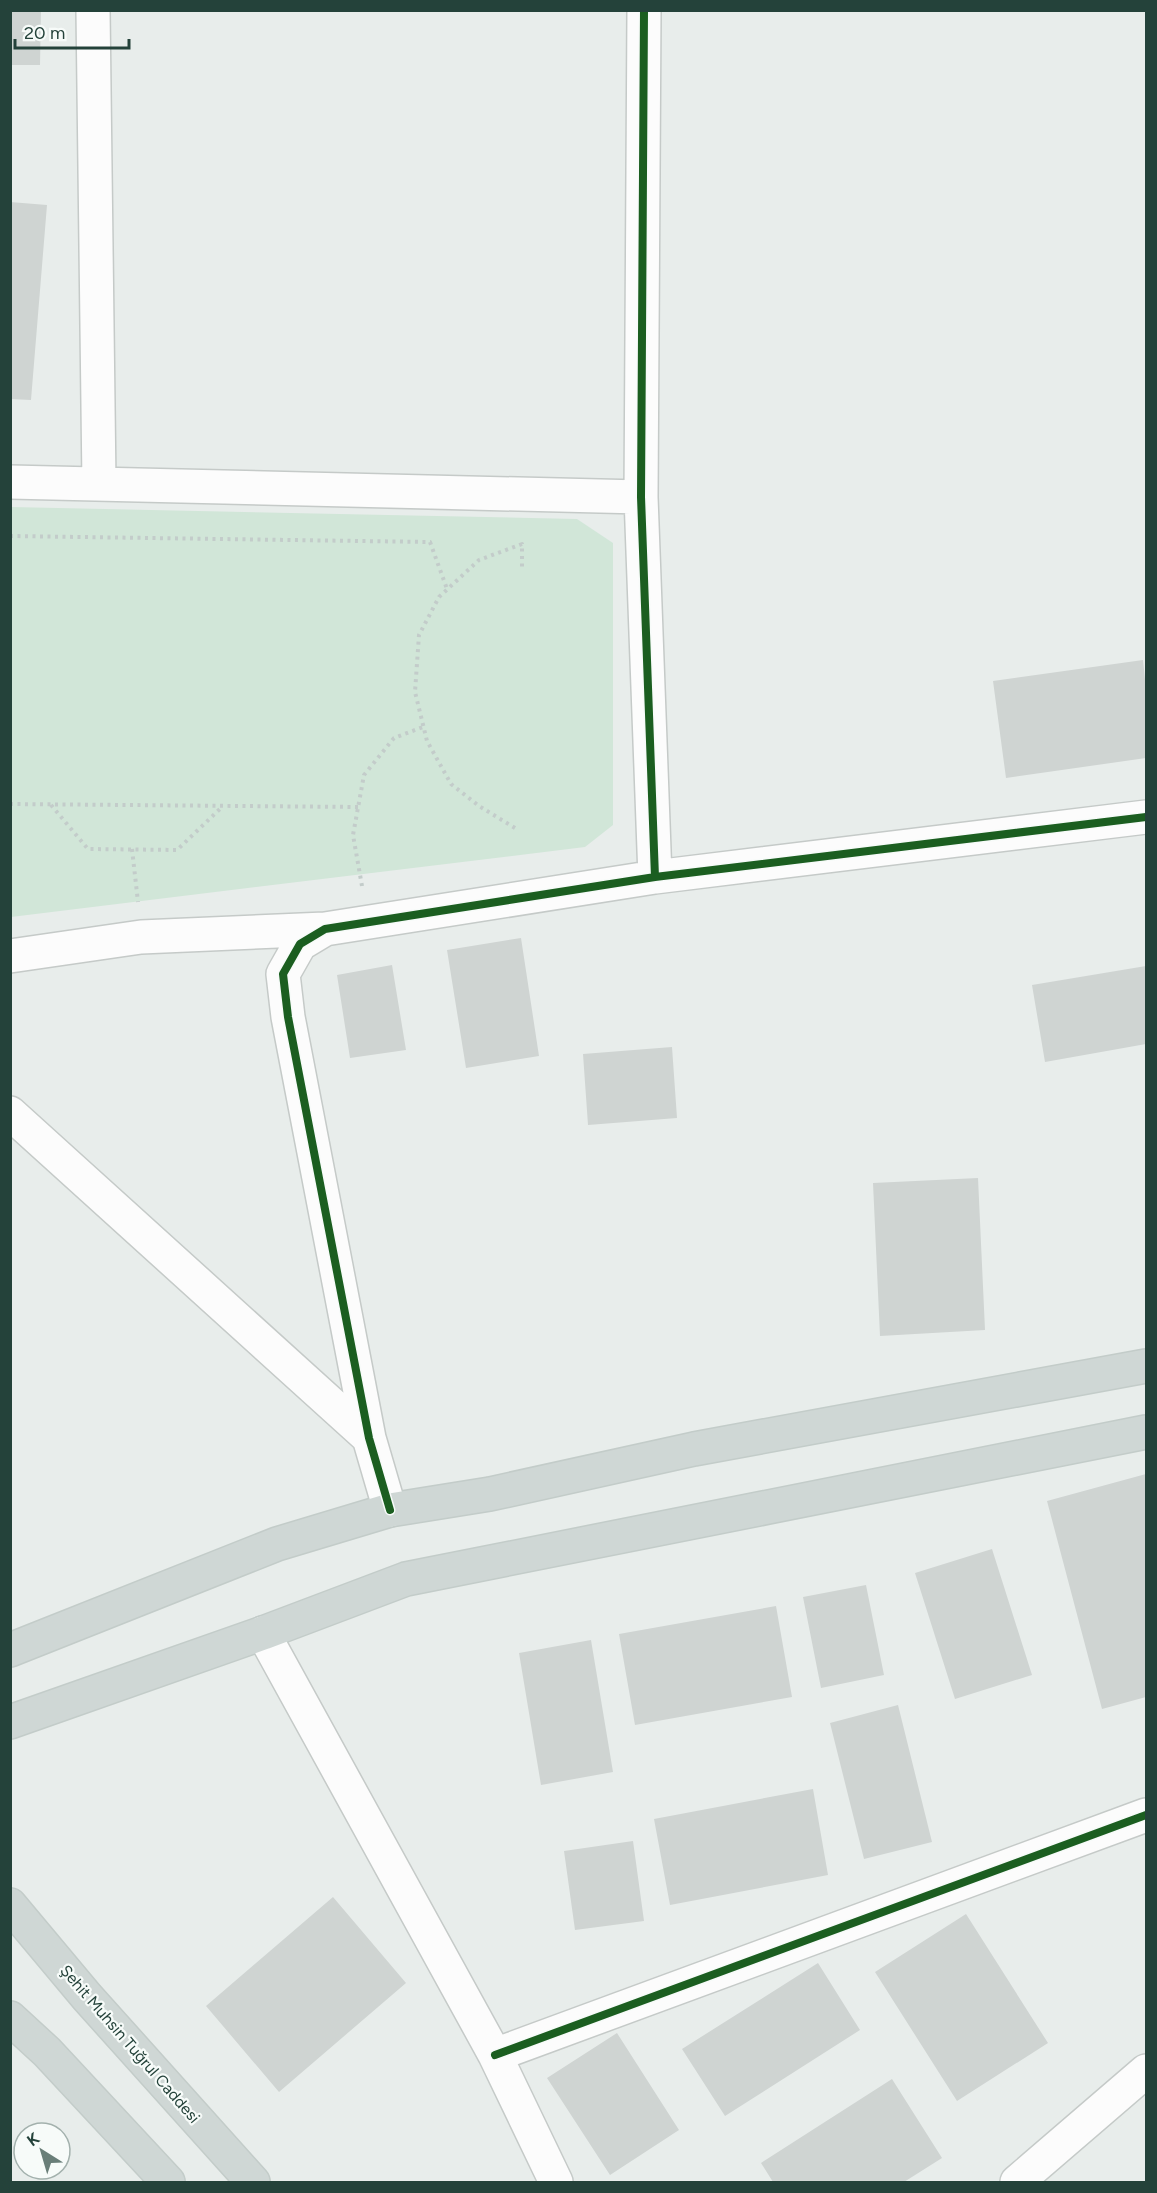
<svg xmlns="http://www.w3.org/2000/svg" width="1157" height="2193" font-family="Figtree,sans-serif">
	<rect width="100%" height="100%" fill="#e8edeb"/>
	<path fill="#d1e6d8" d="M11 507 577 519 613 543V825L585 847 11 917Z"/>
	<path fill="#cfd4d2" d="M10 10H41L40 65H10Z
		M10 202 47 205 31 400 10 399Z
		M1143 660 1146 689V758L1006 778 993 681Z
		M521 938 539 1056 466 1068 447 950Z
		M392 965 406 1050 350 1058 337 975Z
		M1146 966V1044L1045 1062 1032 985Z
		M672 1047 677 1118 588 1125 583 1054Z
		M978 1178 985 1330 880 1336 873 1183Z
		M1146 1474V1697L1102 1709 1047 1501Z
		M992 1549 1032 1675 955 1699 915 1573Z
		M866 1585 884 1675 821 1688 803 1597Z
		M776 1606 792 1697 635 1725 619 1634Z
		M591 1640 613 1772 541 1785 519 1653Z
		M898 1705 932 1842 864 1859 830 1723Z
		M813 1789 828 1875 670 1905 654 1819Z
		M633 1841 644 1921 575 1930 564 1851Z
		M333 1897 406 1983 279 2092 206 2006Z
		M966 1914 1048 2043 957 2101 875 1972Z
		M818 1963 860 2030 725 2116 682 2049Z
		M617 2033 679 2130 610 2175 547 2078Z
		M892 2079 942 2158 904 2182H773L761 2163Z"/>
	<g fill="none" stroke-linecap="round" stroke-linejoin="round">
		<g stroke="#c5cac8" stroke-width="36">
			<path id="minor" d="M93 10 99 484
				M644 10 641 497 655 877
				M10 482 641 497
				M10 956 141 937 325 929
				M10 1113 369 1438
				M390 1510 369 1438 288 1017 283 974 300 944 325 929 655 877 1146 817
				M263 1633 495 2055 556 2182
				M495 2055 1146 1815
				M1017 2182 1146 2071"/>
		</g>
		<g stroke="#c3ccc9" stroke-width="36">
			<path id="major" d="M10 1650 277 1544 390 1510 490 1494 694 1449 1146 1366
				M10 1722 263 1633 406 1579 1146 1432
				M10 1905 87 1997 253 2182
				M10 2018 47 2052 168 2182"/>
		</g>
		<path stroke="#c3ccca" stroke-width="4" stroke-dasharray="3 4.5" stroke-linecap="butt" d="M10 536 430 542 447 589
			M10 804 358 807
			M51 805 88 849 177 850 222 807
			M515 828 479 806 451 784 427 741 415 692 419 635 439 597 479 560 522 544V570
			M132 849 138 902
			M362 886 353 835 364 775 394 738 423 727"/>
		<use href="#minor" stroke="#fcfcfc" stroke-width="33"/>
		<use href="#major" stroke="#cfd7d5" stroke-width="33"/>
		<g stroke="#f7fbf9" stroke-width="11">
			<path id="cycleway" d="M644 10 641 497 655 877
				M390 1510 369 1438 288 1017 283 974 300 944 325 929 655 877 1146 817
				M495 2055 1146 1815"/>
		</g>
		<use href="#cycleway" stroke="#1b5e20" stroke-width="8"/>
	</g>
	<g text-anchor="middle" dominant-baseline="central" stroke-width="4.5" stroke-linejoin="round" paint-order="stroke">
		<g font-size="16" fill="#24423a" stroke="#f7fbf9">
			<text transform="translate(130 2044) rotate(49)">Şehit Muhsin Tuğrul Caddesi</text>
		</g>
	</g>
	<rect width="1157" height="2193" fill="none" stroke="#24423a" stroke-width="24"/>
	<g transform="translate(42 2151) rotate(323)"><circle r="28" fill="#f7fbf9" stroke="#a3b1ad" stroke-width="1.5"/>
	<path d="M0-4.5L10 22L0 15L-10 22Z" fill="#697e78"/>
	<text y="-9" font-size="16" font-weight="bold" text-anchor="middle" fill="#24423a">K</text>
	</g>
	<path d="M15 39v9h114v-9" fill="none" stroke="#24423a" stroke-width="3"/>
	<text x="24" y="39" font-size="18" fill="#24423a" stroke="#f7fbf9" stroke-width="4.5" paint-order="stroke">20 m</text>
</svg>
